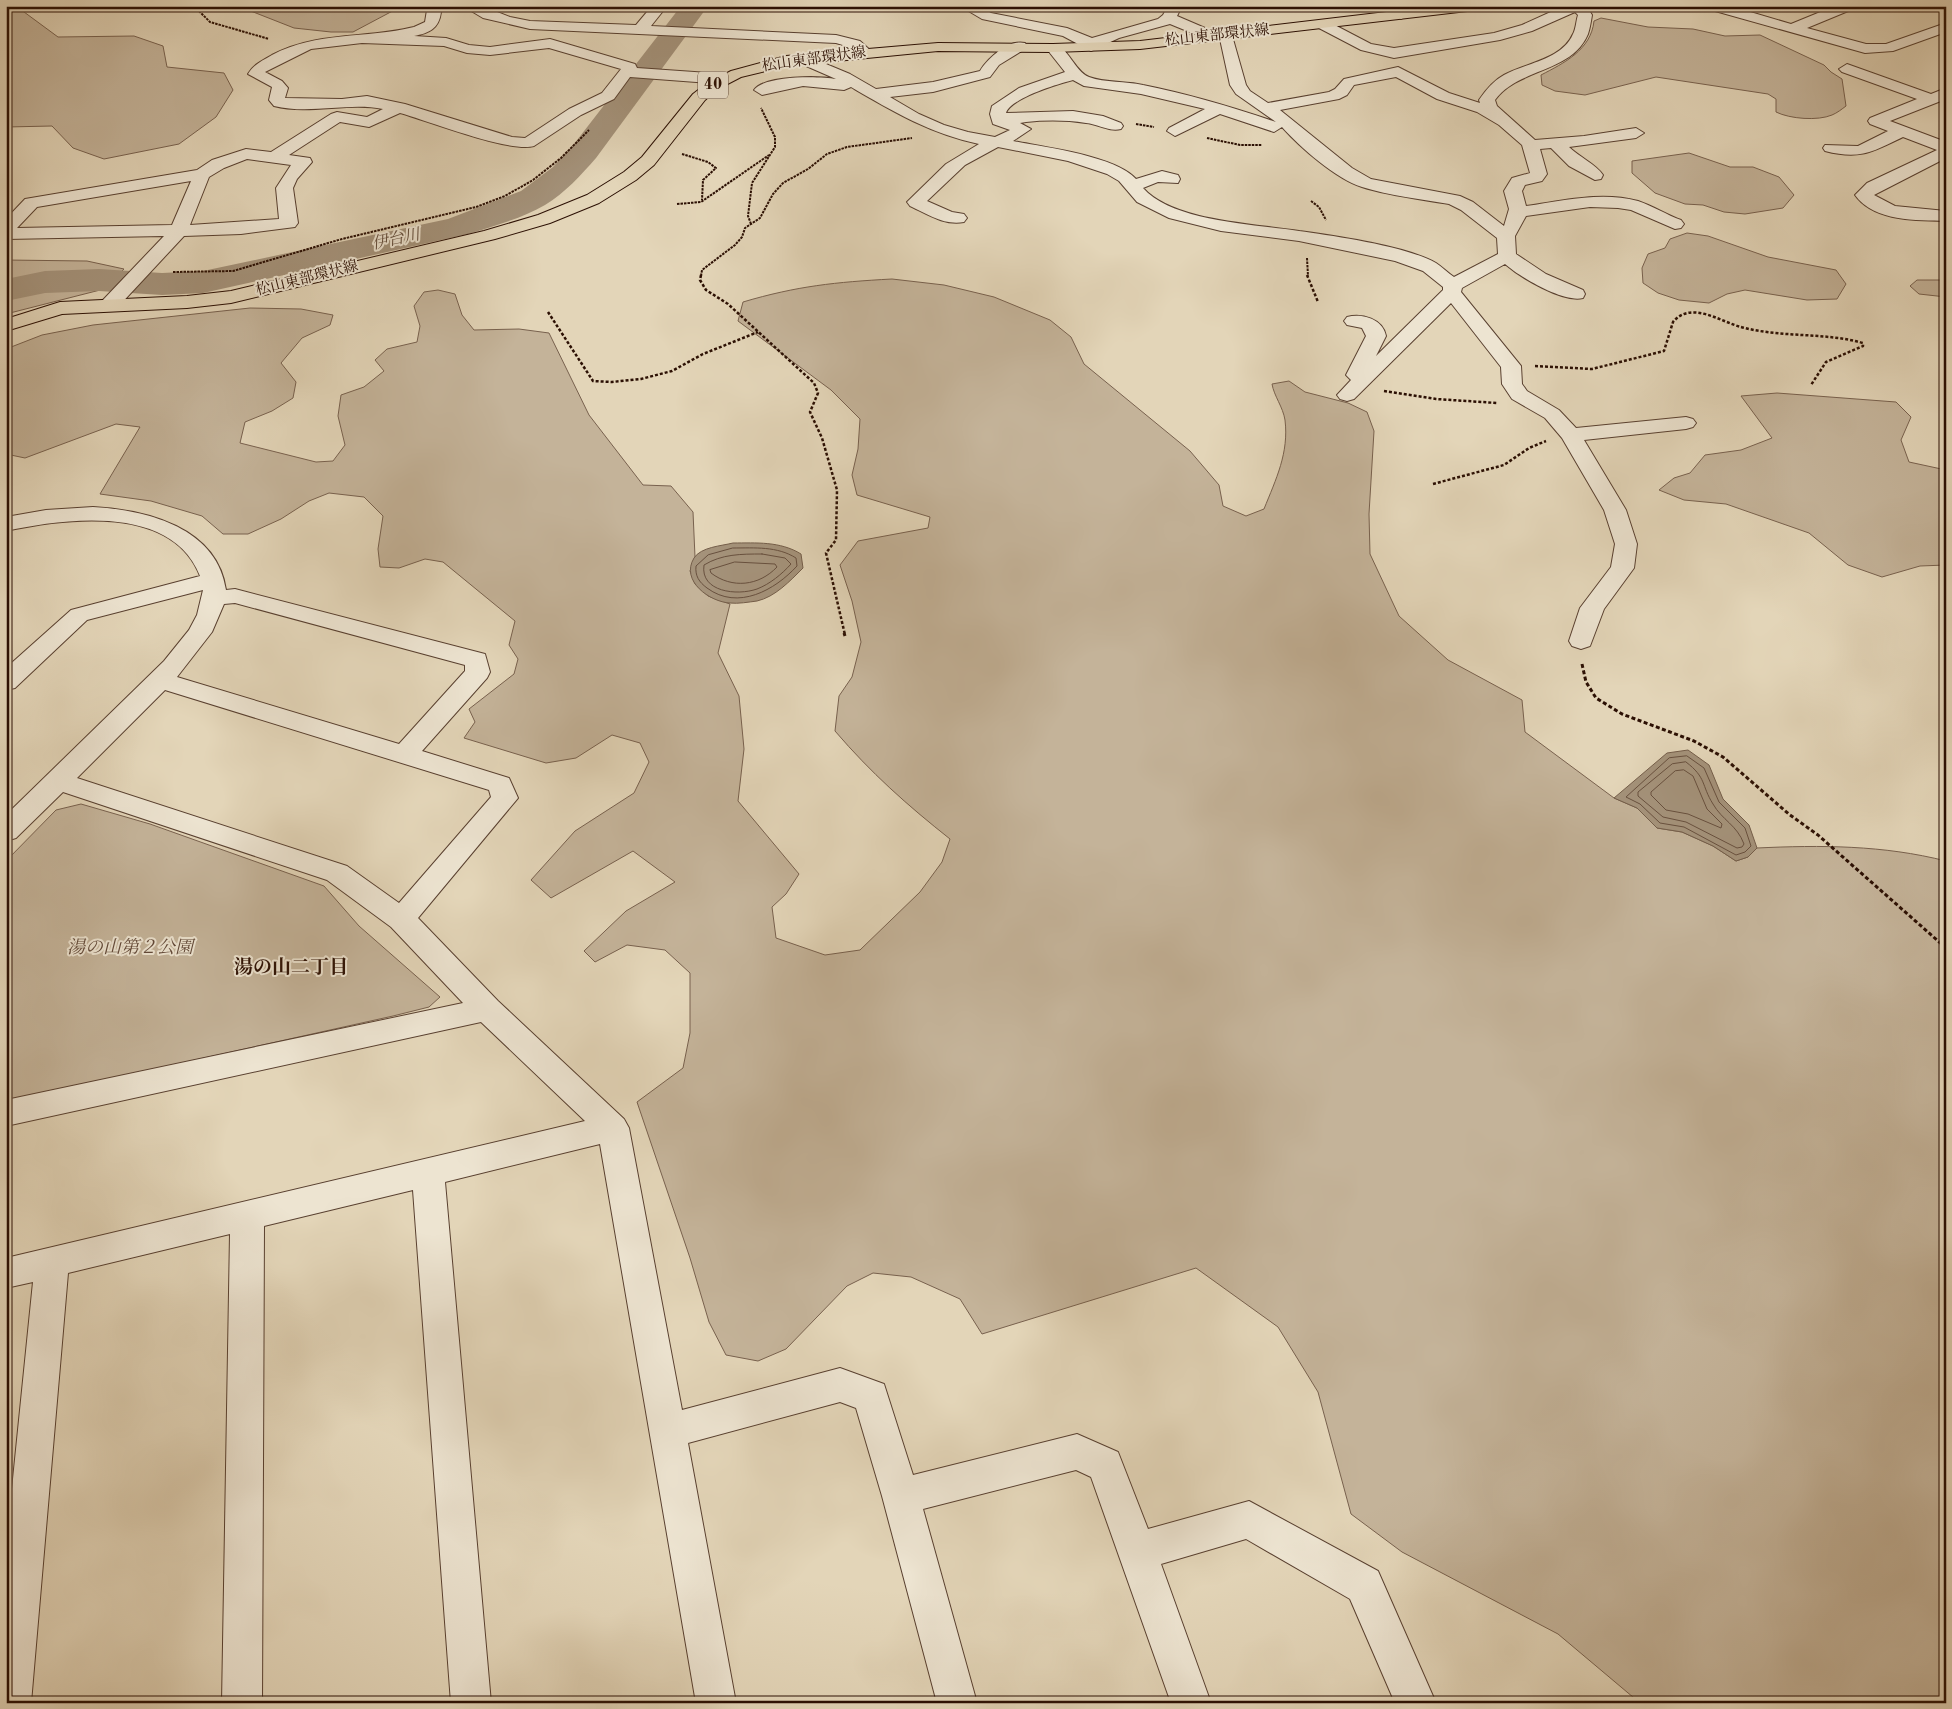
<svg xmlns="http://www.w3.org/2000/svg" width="1952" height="1709" font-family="'Old Standard TT','Noto Serif JP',serif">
	<rect width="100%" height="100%" fill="#e3d5b8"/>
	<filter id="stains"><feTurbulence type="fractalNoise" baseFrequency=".004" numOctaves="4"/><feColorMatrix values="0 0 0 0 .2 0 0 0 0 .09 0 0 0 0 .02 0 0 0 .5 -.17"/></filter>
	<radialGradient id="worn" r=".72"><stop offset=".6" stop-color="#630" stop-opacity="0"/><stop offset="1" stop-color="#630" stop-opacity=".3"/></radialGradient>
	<path fill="#c4b399" stroke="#78614e" d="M6 6 20 9 58 37 134 36 163 46 167 67 224 73 233 90 216 117 179 144 104 159 73 148 52 126 6 127Z
		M238 6H402L353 32H331L294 28Z
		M1601 18 1648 27 1693 29 1725 36 1760 35 1824 65 1831 72 1842 79 1846 106C1842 109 1837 113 1832 115 1818 121 1790 119 1776 112V99L1768 94 1656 77 1585 95 1555 91 1542 85 1541 75C1564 63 1591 50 1594 21Z
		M1689 153 1730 167H1753L1779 177 1794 195 1783 208 1745 214 1724 212 1703 205 1685 204 1655 193 1632 173V161Z
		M1687 233 1708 236 1768 257 1836 270 1846 284 1837 299 1807 300 1745 290 1727 294 1709 303 1679 300 1658 293 1643 283 1642 268 1648 254 1665 248 1670 239Z
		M6 260 87 261 124 269 104 289 6 314Z
		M892 279 944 285 994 297 1050 320 1071 337 1084 364 1190 451 1219 485 1223 506 1246 516 1264 509C1276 479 1289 453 1285 420 1283 407 1274 396 1272 384L1289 381 1305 392 1348 403 1367 412 1374 431 1369 514 1370 554 1399 616 1448 660 1522 700 1525 732 1614 798 1637 808 1657 828 1682 832 1713 846 1736 861 1748 857 1757 848C1821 845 1883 845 1946 861V1703H1640L1558 1634 1402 1552 1351 1514 1318 1392 1278 1327 1196 1268 982 1334 960 1299 911 1277 873 1273 847 1286 786 1349 758 1361 726 1355 709 1322 690 1258 637 1102 683 1068 690 1033V973L665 950 627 945 595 962 584 951 626 911 675 882 633 851 551 898 531 880 575 831 634 793 649 762 640 743 612 735 576 758 546 763 464 738 475 722 469 709 514 674 518 659 509 645 515 621 443 562 425 559 399 568 380 567 378 549 383 516 364 497 329 493 309 501 281 519 248 534H223L202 516 151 501 100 494 140 427 116 424 25 458 6 454V349L42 335 93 325 250 308 301 309 333 315 330 325 302 338 281 363 296 382 293 398 272 411 245 422 240 443 316 462 333 461 345 445 338 416 341 395 364 387 384 371 375 360 387 349 417 342 420 326 414 306 424 292 438 290 455 294 462 315 474 330 519 329 549 333 589 415 643 485 671 486 693 512 695 557 690 571 695 584 708 596 730 604 718 653 739 696 744 749 738 801 799 874 786 894 772 907 776 938 825 955 860 950 920 892 942 862 950 839C907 805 871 773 835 731L839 696 852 677 861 642 852 601 840 565 858 541 928 528 930 517 857 495 852 475 858 449 860 419 831 390 738 321 743 302C797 286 836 282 892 279Z
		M1917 280H1946V297L1919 294 1910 286Z
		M1777 393 1896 402 1911 417 1901 440 1909 462 1946 470V565L1920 566 1882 577 1848 565 1809 533 1726 504 1684 500 1659 490 1674 478 1690 473 1705 455 1741 450 1772 438 1741 396Z
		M81 804 150 824 324 886 359 926 440 997 429 1007 393 1016 6 1102V861L56 810Z"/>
	<path fill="#a4927a" stroke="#745e4a" d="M733 543C756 543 780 541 801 554L803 568C790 581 775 597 757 601 749 602 738 604 730 603 710 602 680 581 694 558 701 547 721 546 733 543Z
		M1688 750 1709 765 1723 799 1749 825 1757 848 1748 857 1736 861 1713 846 1682 832 1657 828 1637 808 1614 798 1667 753Z"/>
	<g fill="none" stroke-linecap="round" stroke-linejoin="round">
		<path stroke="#68503e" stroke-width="1" d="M733 548C755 548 777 546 796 558L797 566C775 590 738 611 707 588 699 582 695 576 696 566L708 555Z
			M762 554 785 558 791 564C782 574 770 584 757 589 737 596 700 592 704 565 722 554 741 554 762 554Z
			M735 562 775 564 777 567C759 586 732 589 711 573L710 570Z
			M1687 756 1704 768 1719 802 1745 828 1751 846 1745 852 1736 855 1684 827 1660 823 1640 804 1626 797 1669 758Z
			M1686 762C1707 778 1701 785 1713 804 1722 820 1737 825 1744 844L1742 847 1737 848 1686 822 1663 817 1638 796V792L1672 764Z
			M1684 770 1693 776 1707 809 1722 824 1721 828 1688 814 1666 810 1651 795V792L1675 771Z"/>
		<path fill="#a4927a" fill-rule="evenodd" d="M681 6H708L596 158C581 175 565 193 545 205 521 219 493 226 468 234L203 293 162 295 99 291 45 293 6 301V279L45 271 99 269 162 273 203 271 448 219 521 191 553 167 574 144Z"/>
		<g stroke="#594030" stroke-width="2">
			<path id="minor" d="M430 6H448L441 12C439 29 429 33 414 36L446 38 469 45 490 47 550 39 635 64 637 68 723 74 731 79 723 84 630 77 614 99 581 115 534 146C509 153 429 121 400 113L369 127 340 122 289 155 310 158 312 162 297 179 293 188 298 223 295 227 241 234 184 236 116 309H102L100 305 102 301 164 236 6 239V219L25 199 197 170 212 160 246 149 271 152 331 114 337 112 367 117 383 109C348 102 310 115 274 106L269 100 272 87 248 74C254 64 262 61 272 55 317 31 365 39 414 27L425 22 427 10ZM362 43 444 46 467 53 490 55 549 48 621 69 602 93 569 109 525 138 512 137 405 104 367 96 342 99 285 98 288 88 282 81 265 72 311 49ZM247 159 291 165 276 188 279 219 190 225 209 177 224 168ZM191 181 172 225 17 228 37 207Z
				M463 6H482L510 17 530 21 636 25 652 6H667L651 26 836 35 860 41 872 52 865 56 846 46 836 43 530 29 483 18Z
				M960 6H979L991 13 1067 28 1092 38 1158 19 1163 15 1168 6H1182L1177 16 1219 34 1226 31 1231 32 1246 85 1250 91 1268 103 1329 92 1335 89 1344 79 1398 67 1449 93 1480 103 1479 100C1486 90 1493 81 1504 75 1525 63 1562 60 1573 34 1576 29 1576 21 1578 15L1575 12 1532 31 1500 40 1394 58 1361 50 1317 27 1315 24 1317 21H1327L1371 44 1394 48 1494 33 1522 25 1564 6 1587 7 1592 15C1591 21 1590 28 1588 34 1572 73 1518 68 1495 100L1497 106 1535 140 1584 136 1636 128 1644 133 1636 138 1569 147C1579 157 1596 164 1603 175L1601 179 1595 180 1569 166 1551 148 1540 149 1547 174 1542 181 1525 185 1522 191 1526 206C1563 201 1601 191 1638 201 1653 206 1667 215 1681 220L1684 224 1681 228 1675 229 1631 210 1618 208 1590 207 1526 216 1515 236 1516 254 1546 274 1583 290 1585 294 1583 298C1563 303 1520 277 1505 264L1462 288 1461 292 1521 366 1522 384 1527 391 1559 410 1576 428 1686 417 1693 419 1696 423 1693 427 1686 429 1584 440 1626 510 1637 544 1634 568 1604 609 1590 646 1581 649 1572 646 1569 641 1580 608 1611 567 1615 544 1604 510 1562 438 1545 418 1512 399 1502 384 1501 367 1451 303 1354 399 1347 401 1340 399 1337 395 1351 380 1346 375 1366 336 1362 328 1347 325 1344 321 1347 317C1362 313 1383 319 1386 336L1376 356 1443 290V287L1423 271 1395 261 1299 241 1221 231 1169 218 1137 202 1119 181 1107 174 1068 161 998 147 965 165 927 201 952 212 964 214 967 218 964 222C945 226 927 214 910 206L907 202 946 164 979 144C929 133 894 112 851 87L844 90 803 86 762 95 754 90C765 75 819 76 836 79L797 62 794 59 797 56 802 54 850 74 876 89 933 82 980 71C988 58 1009 39 1025 43L1027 46 1025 49 999 65 990 77 933 92 890 97 919 114 944 125 968 132 995 137 1010 130 993 124 990 114 992 106 1019 88 1065 72 1046 48 1053 44C1069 47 1074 71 1089 77 1105 83 1126 81 1143 85 1188 94 1232 107 1276 122L1236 94 1230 85 1220 39 1209 40 1170 24 1119 38 1091 51 1063 36 982 19ZM1396 77 1437 99 1477 112 1499 125 1522 145 1530 173 1512 178 1504 191 1509 209 1504 226 1473 202 1460 196 1371 179 1352 168 1280 110 1339 99 1347 95 1354 85ZM1073 80 1084 86 1141 94 1205 109 1169 128 1167 131 1175 136 1220 114 1274 132 1282 127C1300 147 1336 179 1362 187 1390 196 1421 199 1449 204L1461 210 1497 238 1498 254 1454 277C1448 273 1442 267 1436 263 1406 246 1334 236 1299 231 1256 224 1173 222 1143 188L1158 182 1178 183 1180 179 1178 175 1162 171 1136 179C1116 156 1043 147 1013 141L1031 129 1020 123 1026 122C1046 120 1066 120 1086 123 1098 124 1109 132 1121 129L1123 126 1121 123 1103 116 1073 111 1006 113C1011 98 1058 84 1073 80Z
				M1379 6H1397L1408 15 1401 19Z
				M1706 6H1730L1791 24 1835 6H1855L1853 9 1807 28 1866 44H1886L1946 23V32L1893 51 1865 53 1708 9Z
				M1924 6H1941L1934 10 1926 9Z
				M1847 64 1931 94 1946 88V99L1890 121 1946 142V158L1874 195 1895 206 1946 211V221C1917 220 1874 222 1855 195L1867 183 1937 150 1903 137C1872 152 1860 160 1825 151L1823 148 1825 145 1858 146 1888 131 1870 124 1868 121 1870 118 1917 99 1842 72 1839 69Z
				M93 507C146 510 217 527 226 590L235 589 485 654 490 672 487 678 422 751 509 778 518 798 418 918 498 1001 624 1119 629 1128 682 1410 840 1368 884 1384 913 1475 1077 1434 1118 1452 1148 1529 1249 1501 1378 1571 1436 1703H1395L1350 1599 1246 1539 1161 1564 1211 1703H1171L1091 1477 1076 1470 923 1509 977 1703H937L882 1496 856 1408 840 1402 688 1443 736 1703H696L600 1144 445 1182 491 1703H451L413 1190 264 1226 262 1703H222L230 1234 68 1273 31 1703H6V1548L33 1282 6 1288V1258L585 1121 481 1022 6 1126V1100L463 1003 391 927 327 880 63 792 16 838 6 841V815L164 661 189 630 197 615 203 590 87 620 15 688 6 690V668L71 610 200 576C172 504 66 518 6 531V517L46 510ZM235 603 465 665V671L399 744 177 677 212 632 224 604ZM165 690 489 790 491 797 399 903 347 866 77 778Z"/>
		</g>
		<g stroke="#2b0f03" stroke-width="2">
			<path id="major" d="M1437 6H1483L1476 10 1140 49 1053 52 938 51 786 66 741 77 716 90 705 100 654 165 636 180 599 203 550 223 495 239 231 303 187 308 62 314 6 331V319L60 302 187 296 231 291 484 231 538 215 587 195 624 172 642 157 693 94 706 84 731 71 786 56 938 43 1053 44 1140 41Z"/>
		</g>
		<path stroke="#2b0f03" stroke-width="2" stroke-dasharray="2.5 1" stroke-linecap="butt" d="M194 6 210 22 269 39
			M1136 124 1154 127
			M1207 138 1240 145H1262
			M682 154 708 162 716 168 703 180 702 200
			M1311 201 1319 207 1326 220
			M677 204 701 202 769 155
			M751 224 748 216 752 183 775 147V137L761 108
			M1307 258 1308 276
			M173 272 233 271 342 239 476 207 505 196 533 180 561 158 589 130
			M701 276 702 270 735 245 742 237 745 228 760 218 773 194 783 183 808 169 827 154 847 147 912 138"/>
		<path stroke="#2b0f03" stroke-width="2.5" stroke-dasharray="3 2" stroke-linecap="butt" d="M701 275 700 280 706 290 728 304 814 383 818 393 810 412 822 438 837 490 836 540 826 553 845 635
			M1307 275 1318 302
			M548 312 593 381 612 382 641 379 672 371 703 354 758 332
			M1535 366 1592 369 1664 351 1673 322C1691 300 1721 322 1741 327 1781 338 1824 332 1863 343V346L1826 362 1811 385
			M1384 391 1436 399 1497 403
			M1433 484 1504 465 1529 448 1546 441"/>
		<path stroke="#2b0f03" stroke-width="3" stroke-dasharray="4 2.5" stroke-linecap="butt" d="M844 633 845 636
			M1582 664 1586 682 1596 698 1622 714 1694 741 1723 757 1790 815 1818 835 1946 948"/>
		<use href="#minor" fill="#ede4d1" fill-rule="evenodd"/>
		<use href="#major" fill="#e3d5b8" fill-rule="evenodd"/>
	</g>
	<g text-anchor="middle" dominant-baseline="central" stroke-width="4" stroke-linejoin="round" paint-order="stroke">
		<g font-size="15" fill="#2b0f03" stroke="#ede4d1">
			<text transform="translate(1217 36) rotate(-6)">松山東部環状線</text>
			<text transform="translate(814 60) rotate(-8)">松山東部環状線</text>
			<text transform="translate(307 279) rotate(-14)">松山東部環状線</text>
		</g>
		<rect fill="#ede4d1" stroke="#654f41" stroke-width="1" x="698" y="71.5" width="30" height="27" rx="4"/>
		<g font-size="16" font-weight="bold" fill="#2b0f03">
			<text x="713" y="85">40</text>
		</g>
		<g font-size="16" font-style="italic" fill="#614a39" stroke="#ede4d1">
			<text transform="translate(396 240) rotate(-12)">伊台川</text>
		</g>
		<g font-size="18" font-style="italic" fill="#614838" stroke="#ede4d1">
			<text x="130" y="948">湯の山第２公園</text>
		</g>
		<g font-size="19" font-weight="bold" fill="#2b0f03" stroke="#ede4d1">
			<text x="291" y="968">湯の山二丁目</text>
		</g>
	</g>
	<rect width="1952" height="1709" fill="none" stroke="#e3d5b8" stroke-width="25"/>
	<rect x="8" y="8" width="1937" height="1694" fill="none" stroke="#2b0f03" stroke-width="2.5"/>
	<rect x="12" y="12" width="1927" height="1684" fill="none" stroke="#2b0f03"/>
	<rect width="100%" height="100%" filter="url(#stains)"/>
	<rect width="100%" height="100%" fill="url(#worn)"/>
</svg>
